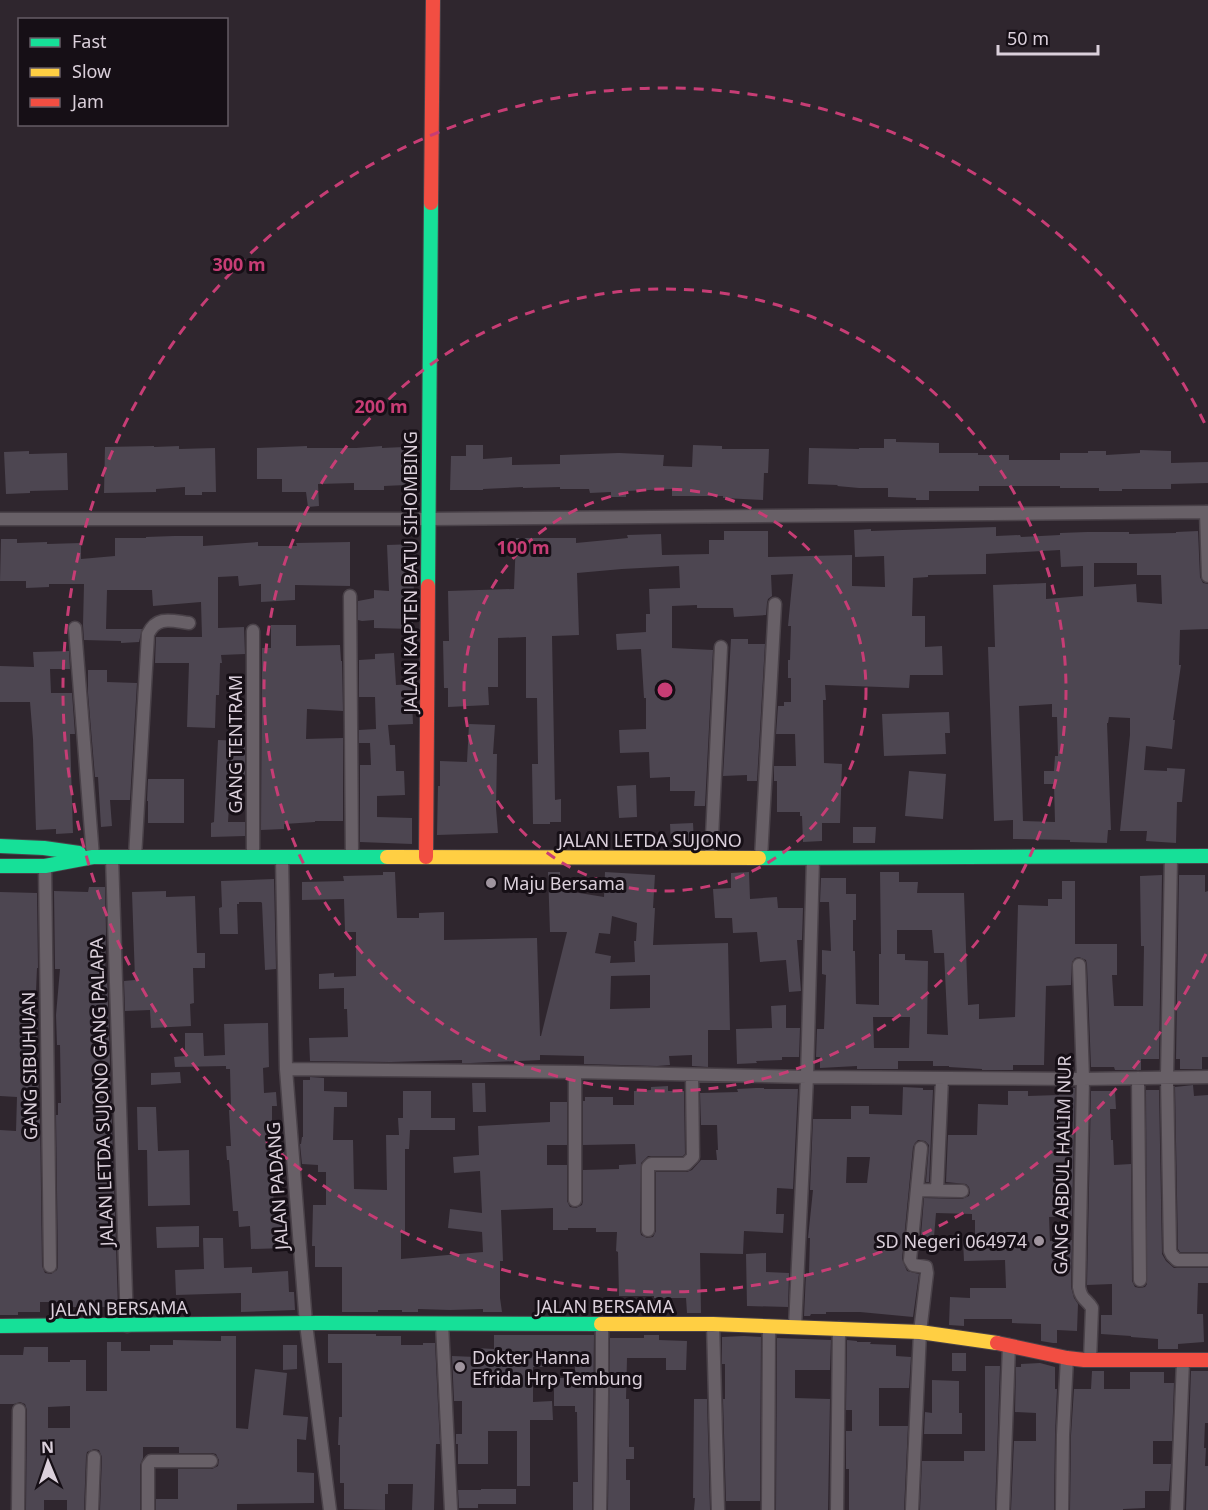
<svg xmlns="http://www.w3.org/2000/svg" width="1208" height="1510" font-family="'Noto Sans',sans-serif">
	<rect width="100%" height="100%" fill="#2f262e"/>
	<path fill="#4d4651" fill-rule="evenodd" d="M884 439H896V442L939 443V453H978V455H1009V460H1060V453H1088V451H1106V455L1140 453V450L1171 451V463L1208 462V483L1171 484V489H1122V491H1099V488H1060V486H979V491H929V500H916V498L888 497V488H859L837 486 838 485 808 484 809 448 859 449V448H884Z
		M466 445H483V459L512 457V465L560 464V455L619 453 664 455 663 466 692 467 693 445 722 446V449H769L768 473H764L763 500 723 498V496H672V489L626 491V497H611V492L590 493 589 489H560V487L523 488V487L483 489V490H450L451 456H466Z
		M154 446V447L179 446V449L215 448 216 492H202V495H185V487L156 489V492L104 493 105 447Z
		M307 446V448H356L382 446V448L404 447V456L418 455V470L405 471 406 485 384 486V490H354V483L318 484 319 506 308 507 306 492H282V479H257V448Z
		M29 451V454L67 453 68 490 30 491V493L6 494 4 452Z
		M996 527V536L1020 535 1021 537 1060 535V533L1087 532H1129V534L1176 533V532L1198 531 1200 577 1203 583 1208 584V629L1180 630 1179 665H1181L1173 720H1175L1172 749 1146 746 1144 770 1167 771V768L1185 769 1182 802H1177L1176 843 1146 841 1147 831H1120L1130 735V718L1109 717 1108 723H1107L1111 830H1108L1107 843 1070 842V840L1013 839V820L994 821 988 647H995L993 585 1046 583V599L1083 596V566L1061 567 1060 550 986 554V574L928 575V577L913 578 912 616H925V647L942 646 943 675H910L909 688 825 685 826 700H823L824 763 842 764 840 823H822V841L803 842 802 816H800V812H777V781H774V766H796L795 734H776L778 706H784V702H791V678H788V660H790L791 626H788L793 574 771 575 772 596 768 599 767 603 766 615 734 617 733 608H697V605L672 606V648L713 650 705 806H694L695 791H670V777L650 778 649 752 620 753 619 730 646 729V698H644L641 649 617 650 616 634 646 632V614H650L649 589 680 588 679 566 622 569 577 573 579 635 552 636 555 800 561 799V822H550V824H533L532 764H538L537 698H526V637L498 638V687H488L489 705 448 707V688H444L443 641H449L448 591 514 589 516 538H576V543L628 538 627 535 661 534 662 555 709 554V540H724V531H768V557L852 555V586L885 587 884 556 855 557 854 530 871 529V531ZM1094 563H1137V575H1161L1162 604 1137 602 1136 584 1094 587ZM1052 704V717H1057L1058 756H1055L1054 771H1044V784H1054L1055 822 1023 821 1019 706Z
		M174 536H203V546L258 542V546H297L296 543 350 542V586L295 585V600L261 602V584L239 586 238 576 218 577V628L244 627 245 654 221 655 222 663H220L219 695H216L215 728 187 727 189 663H155L156 637H202L201 602 153 606 152 590H107L106 629H142L139 642 121 643V641L84 640 83 625 84 584H49V587L26 588V581H0L1 539H17V543L47 542V544L81 543V559L115 556V538H146V537Z
		M415 544 417 573 414 574 413 629 374 628V620L362 621 358 620V601L374 598V590L389 591 387 545Z
		M271 625H296V646L340 645 341 661H342L343 711 307 709 306 739 343 738V821H315V822L284 824V829L261 830 262 648H271Z
		M731 639H748V644H765L757 781H747V775L723 776Z
		M69 651 70 669H50L51 693H72L75 734H70L73 833 56 834V829L36 830 33 739 30 702H0V666L34 667 33 652Z
		M394 653 396 685 416 684V701H412L413 724 388 725 390 745H395L396 771H404L405 795 377 796V817L412 818V844L360 842V765H371L370 743H359V730L376 729 375 697H359V660L375 659V654Z
		M88 670H107V682L137 683 130 800H110L112 826 101 827 98 777H95L88 693Z
		M949 712 950 733H945L946 754 884 756 882 714Z
		M469 724 495 725 493 754H497L496 808 498 833 437 835 438 786H440V761L467 762Z
		M218 740 245 741V776H231L228 822H245V836L211 837V823L214 822Z
		M909 771 946 774 943 819 905 816Z
		M148 779H184V823H148V801H147Z
		M636 785 637 817 619 818 617 786Z
		M693 823 694 843 671 844 670 824Z
		M853 827H876L875 843H853Z
		M383 872H395L397 918H419V913L444 912V940L537 938 540 1036H541L567 932H550L548 872H560L561 890 604 897 605 872 655 875 653 908H655L653 945 728 943 730 1030H708V1067L692 1066V1055L669 1056 670 1065 657 1066 584 1064V1056L540 1055V1060L471 1063H462V1060L391 1062 310 1061 309 1038 348 1037 347 1009H344V988L319 989V974L334 973V977L356 976V932H345L344 899 302 900V882L344 881 343 876 383 875ZM612 916 637 923 636 941H634L635 962 610 963 611 956 595 953 599 933 610 934ZM650 975V1008L610 1009 611 976Z
		M749 872 750 899 777 897 778 908H803L802 940H797L801 991 789 992 786 960 760 962 757 932 733 933 732 918H715L713 889 731 888V873Z
		M880 872H899V882H918L917 893H964L968 1005 979 1004V1019L1015 1017 1018 905 1048 906V899H1062V881H1075V944H1117V975H1112L1114 1006H1143L1144 946H1141L1140 876 1162 875 1159 1059H1141V1070H1115L1114 1067H1091L1087 965 1086 960 1079 957 1075 958 1072 962 1071 985 1046 986 1044 1065H1013V1070H982V1069L949 1067V1066H933V1061H898V1069H857V1066L820 1068V1057H816L817 1029H824L826 975 822 974V950L831 951 829 902H820L821 878H846V894H856V920H853V951H855L856 1004 879 1005V954H881ZM897 930H932L934 953H944L948 1035 927 1034 928 961 905 960V954H897ZM873 1017H910L909 1048H874Z
		M1179 875H1205V892L1208 891V1057H1202V1069H1180V1059H1176Z
		M274 879 276 969 265 970 262 903 261 902H239V904H237L238 934H220L219 908 222 907 221 881Z
		M89 887H105L106 931 105 974H107L118 1307H65V1302H40V1312H18V1315H0V1130L16 1131 17 1097 0 1096V892L37 893 38 968H37L35 1015H38L36 1071H39L37 1115H40L42 1266 45 1273 51 1274 57 1270 58 1266 56 1115H58V1103H61L60 1045H57L56 1015 60 969H55L54 891 88 892Z
		M166 891V897L195 896 197 953H205V968H193L194 1003 190 1004 191 1026 151 1028 150 1010 125 1011 124 981 135 980 132 892Z
		M786 1005V1028H800L799 1057H782V1060L756 1061 757 1063 737 1064 736 1029 772 1028 771 1006Z
		M268 1023 269 1067 263 1068 264 1093 276 1092 277 1106H272V1127H275L276 1145 284 1144 285 1159H272L274 1212H284L287 1248 251 1249 250 1226 239 1227 238 1211H233L229 1160H227L226 1146H231L229 1110H231L230 1069H226V1066L175 1067 174 1057 185 1056V1033H203L204 1056 225 1055 224 1024Z
		M180 1072 181 1083 151 1085V1073Z
		M310 1077 324 1078V1091L347 1092V1107H334L333 1140H353L354 1189 387 1190 386 1135H399L398 1118H403V1091H431V1118H455V1130H410L409 1149H405V1233H401V1259L483 1252 482 1232 448 1228 450 1209 482 1213 480 1171 454 1173 453 1157 479 1155 478 1126 550 1122V1102H567V1145H547V1165H567V1201L570 1207 576 1208 582 1205 583 1201V1170L619 1169V1165L636 1164 635 1144 583 1145V1101H585V1097H613V1105H634V1091L651 1090V1087L668 1086V1091H684L685 1154 683 1156H648L641 1163 640 1230 641 1235 647 1238 653 1237 656 1231V1172H687L692 1170 701 1160H717L716 1150H718L717 1125H701L700 1093 738 1092 737 1089 756 1088H764V1089H798L793 1189 777 1188 776 1214H784L783 1233 744 1231 743 1254 700 1253 701 1313H687L686 1298H654V1296H619L618 1252 616 1251 617 1232H596V1228H568V1230H553V1208L501 1210 503 1261H500V1298L502 1312H483V1309L450 1310 418 1309V1312H402V1310H378V1312H342V1267H315V1246H312L313 1205H326V1172H318V1165L302 1164 300 1144H301L302 1137H303V1080H310Z
		M472 1083H485L486 1112H473Z
		M1193 1085 1194 1096 1208 1095V1252H1180L1178 1249 1175 1087Z
		M903 1087 923 1088V1090H933L929 1182H926L929 1145 925 1141 918 1140 915 1143 913 1147 902 1259 907 1271 919 1274 913 1317 860 1312H826V1314H811L810 1316H804L806 1273H809L810 1238H808L813 1190H810L813 1119H851V1106H869V1114L902 1115ZM847 1157H870L867 1183H846Z
		M1059 1088H1075L1072 1216 1049 1217 1050 1241 1072 1240 1071 1287 1074 1298 1078 1304 1077 1331 1057 1330V1343H1053L1041 1341V1324L1012 1323V1319H964V1326L949 1325 950 1297 970 1298V1288H1006L1005 1260 964 1261 963 1241 975 1240V1220H972V1214L936 1213 933 1249 920 1247 924 1198 962 1199 969 1196 970 1192 969 1187 966 1184 946 1182 948 1135H977L978 1104 1008 1105V1091H1028V1096L1059 1095Z
		M1146 1090H1159L1162 1254 1166 1261 1174 1268H1208V1283H1198L1197 1314H1203L1204 1342 1178 1344V1349H1158V1339L1131 1337V1336L1101 1334V1315H1112V1284L1087 1285 1091 1091H1115L1116 1109H1110L1111 1140H1113L1114 1165 1131 1164 1132 1281 1135 1287 1140 1288 1145 1287 1147 1284Z
		M137 1107H156L158 1151 189 1150 190 1205 148 1206 147 1150H138Z
		M199 1226V1247L157 1248 156 1227Z
		M203 1238H223L224 1268 252 1267V1273L288 1271 289 1292H294L295 1310 241 1312V1293L176 1295 175 1270 204 1269Z
		M766 1253V1272L789 1273 788 1307 747 1306 746 1254Z
		M328 1334H376V1336H401V1345H423V1343H435L440 1444H436L434 1510H412L413 1484H388V1494H385V1510L344 1509V1483H340V1445H338L339 1417H342V1363H328Z
		M494 1335H594L592 1510H573V1482H578L577 1412H575V1406H554V1378H575V1356H545V1367H533V1402L552 1401 553 1420H530V1486H517V1431H488V1464H458V1444H456V1434H462V1401H454L452 1356 476 1357V1348L494 1349Z
		M644 1335H659V1340L687 1341 686 1370H666V1358H627L626 1399H629V1447H634V1459H626V1480H630V1510H608L610 1338H644Z
		M221 1336H236V1428L248 1429 255 1369 287 1373 283 1415 308 1417 306 1440 297 1439V1472L314 1473V1503L237 1504V1510H156V1499H178V1469H212L218 1466 219 1460 216 1454 212 1453H179V1447H143V1458L140 1465V1510H100L102 1457 99 1450 94 1449 87 1452 86 1457 84 1510H67V1500H44V1510H26L27 1410 25 1404 20 1402 14 1404H0V1355H23L24 1347H48V1362H70V1360H86V1391H107V1342H121V1351H150V1345H173V1340L221 1341ZM70 1406V1428H48V1407Z
		M744 1336 761 1337 760 1501H726L723 1399H725V1364H722V1337Z
		M777 1338 831 1340 830 1370H795V1398L830 1399 828 1510H776Z
		M847 1340 857 1341V1342H871L870 1344 896 1345V1356L911 1357 909 1388H879V1426H908L904 1510H849V1469H846V1431H852V1410H846Z
		M283 1345H297V1369L283 1370Z
		M952 1353H966V1371H952Z
		M1040 1363 1055 1367V1389H1057L1055 1435 1054 1510H1011L1014 1441H1036V1413L1015 1412 1016 1367H1021V1364Z
		M985 1366H1000L995 1510H920L922 1461H964V1451H985Z
		M1092 1371H1104V1389H1130V1372H1164V1383H1174L1172 1441H1153V1464H1171L1169 1491H1145V1508L1123 1509V1510H1070L1071 1435 1074 1389H1091Z
		M1191 1371H1208V1423H1205L1204 1448H1206L1205 1466H1208V1510H1186Z
		M932 1380 959 1381V1413H962V1434H924L925 1412 932 1413Z
		M694 1399H707L710 1510H694L695 1498H693Z
		M481 1489H516V1504H478V1508H459L458 1490H481Z"/>
	<g fill="none" stroke-linecap="round" stroke-linejoin="round">
		<g stroke="#4a4249" stroke-width="15">
			<path id="street" d="M1206 512 1208 576
				M0 519H429L1208 512
				M350 596 352 857
				M75 628 93 857
				M112 857 127 1326
				M135 857 148 634C157 615 172 621 189 623
				M253 857V631
				M282 857 286 1069 306 1324 330 1510
				M1171 857 1167 1077 1170 1251 1172 1255 1177 1260H1208
				M711 858 721 647
				M761 858 775 604
				M45 866 50 1266
				M1079 965 1083 1079 1079 1287C1081 1300 1087 1299 1092 1308L1090 1360
				M286 1069 575 1072 807 1077 1083 1079 1208 1077
				M1138 1078 1140 1280
				M918 1190 962 1191
				M937 1190 942 1078
				M575 1200V1072
				M648 1230V1167L651 1164H686L693 1157 692 1075
				M442 1324 451 1510
				M713 1324 718 1510
				M795 1327 807 1077 813 858
				M18 1510 19 1410
				M92 1510 94 1457
				M148 1510V1465L151 1461H211
				M600 1510 602 1393V1324
				M768 1510 769 1326
				M837 1510 839 1328
				M912 1510 920 1332 927 1273 926 1267 913 1265 910 1260 921 1148
				M1003 1510 1009 1345
				M1062 1510 1063 1435 1067 1358
				M1177 1510 1183 1361"/>
		</g>
		<g stroke="#4a4249" stroke-width="16">
			<path id="fast" d="M428 586 431 203
				M0 846 44 848 79 853
				M759 858 1208 856
				M0 866H45L93 857H387
				M0 1326 320 1323 601 1324"/>
		</g>
		<g stroke="#4a4249" stroke-width="16">
			<path id="slow" d="M387 857 759 858
				M601 1324H713L920 1332 997 1343"/>
		</g>
		<g stroke="#4a4249" stroke-width="16">
			<path id="jam" d="M431 203 433 0
				M426 857 428 586
				M997 1343 1067 1358 1084 1360H1208"/>
		</g>
		<use href="#street" stroke="#686067" stroke-width="12"/>
		<use href="#fast" stroke="#16e098" stroke-width="14"/>
		<use href="#slow" stroke="#ffcf43" stroke-width="14"/>
		<use href="#jam" stroke="#f24e42" stroke-width="14"/>
	</g>
	<g fill="none" stroke="#c73d75" stroke-width="3" stroke-dasharray="10 8">
		<circle cx="665" cy="690" r="201"/>
		<circle cx="665" cy="690" r="401"/>
		<path d="M1206 954A602 602 0 1 1 1206 426"/>
	</g>
	<g fill="#9f949e" stroke="#160f16" stroke-width="2">
		<circle cx="491" cy="883" r="6"/>
		<circle cx="1039" cy="1241" r="6"/>
		<circle cx="460" cy="1367" r="6"/>
	</g>
	<g text-anchor="middle" dominant-baseline="central" stroke-width="6" stroke-linejoin="round" paint-order="stroke">
		<g font-size="18" fill="#dbd0db" stroke="#160f16">
			<text transform="translate(410 572) rotate(-90)">JALAN KAPTEN BATU SIHOMBING</text>
			<text transform="translate(235 744) rotate(-90)">GANG TENTRAM</text>
			<text x="650" y="840">JALAN LETDA SUJONO</text>
			<text transform="translate(29 1066) rotate(-91)">GANG SIBUHUAN</text>
			<text transform="translate(101 1092) rotate(-92)">JALAN LETDA SUJONO GANG PALAPA</text>
			<text transform="translate(1062 1165) rotate(-89)">GANG ABDUL HALIM NUR</text>
			<text transform="translate(277 1186) rotate(-94)">JALAN PADANG</text>
			<text x="605" y="1306">JALAN BERSAMA</text>
			<text transform="translate(119 1308) rotate(-1)">JALAN BERSAMA</text>
		</g>
		<g font-size="18" fill="#dbd0db" stroke="#160f16" text-anchor="start">
			<text x="503" y="883">Maju Bersama</text>
			<text x="1027" y="1241" text-anchor="end">SD Negeri 064974</text>
			<text x="472" y="1357">Dokter Hanna<tspan x="472" dy="21">Efrida Hrp Tembung</tspan></text>
		</g>
	</g>
	<circle cx="665" cy="690" r="9" fill="#c73d75" stroke="#160f16" stroke-width="3"/>
	<g font-size="18" text-anchor="middle" font-weight="bold" fill="#c73d75" stroke="#160f16" stroke-width="6" stroke-linejoin="round" paint-order="stroke">
		<text x="239" y="271">300 m</text>
		<text x="381" y="413">200 m</text>
		<text x="523" y="554">100 m</text>
	</g>
	<rect x="18" y="18" width="210" height="108" fill="#160f16" stroke="#655c65" stroke-width="1.5"/>
	<rect x="30" y="38" width="30" height="9" fill="#16e098" stroke="#655c65" stroke-width="1.5"/>
	<text x="72" y="48" font-size="18" fill="#dbd0db">Fast</text>
	<rect x="30" y="68" width="30" height="9" fill="#ffcf43" stroke="#655c65" stroke-width="1.5"/>
	<text x="72" y="78" font-size="18" fill="#dbd0db">Slow</text>
	<rect x="30" y="98" width="30" height="9" fill="#f24e42" stroke="#655c65" stroke-width="1.5"/>
	<text x="72" y="108" font-size="18" fill="#dbd0db">Jam</text>
	<g transform="translate(48 1462) rotate(358)" stroke="#160f16" stroke-width="4.5" paint-order="stroke">
	<path d="M0-4.5L10 22L0 15L-10 22Z" fill="#dbd0db"/>
	<text y="-9" font-size="16" font-weight="bold" text-anchor="middle" fill="#dbd0db">N</text>
	</g>
	<path d="M998 45v9h100v-9" fill="none" stroke="#dbd0db" stroke-width="3"/>
	<text x="1007" y="45" font-size="18" fill="#dbd0db" stroke="#160f16" stroke-width="4.5" paint-order="stroke">50 m</text>
</svg>
